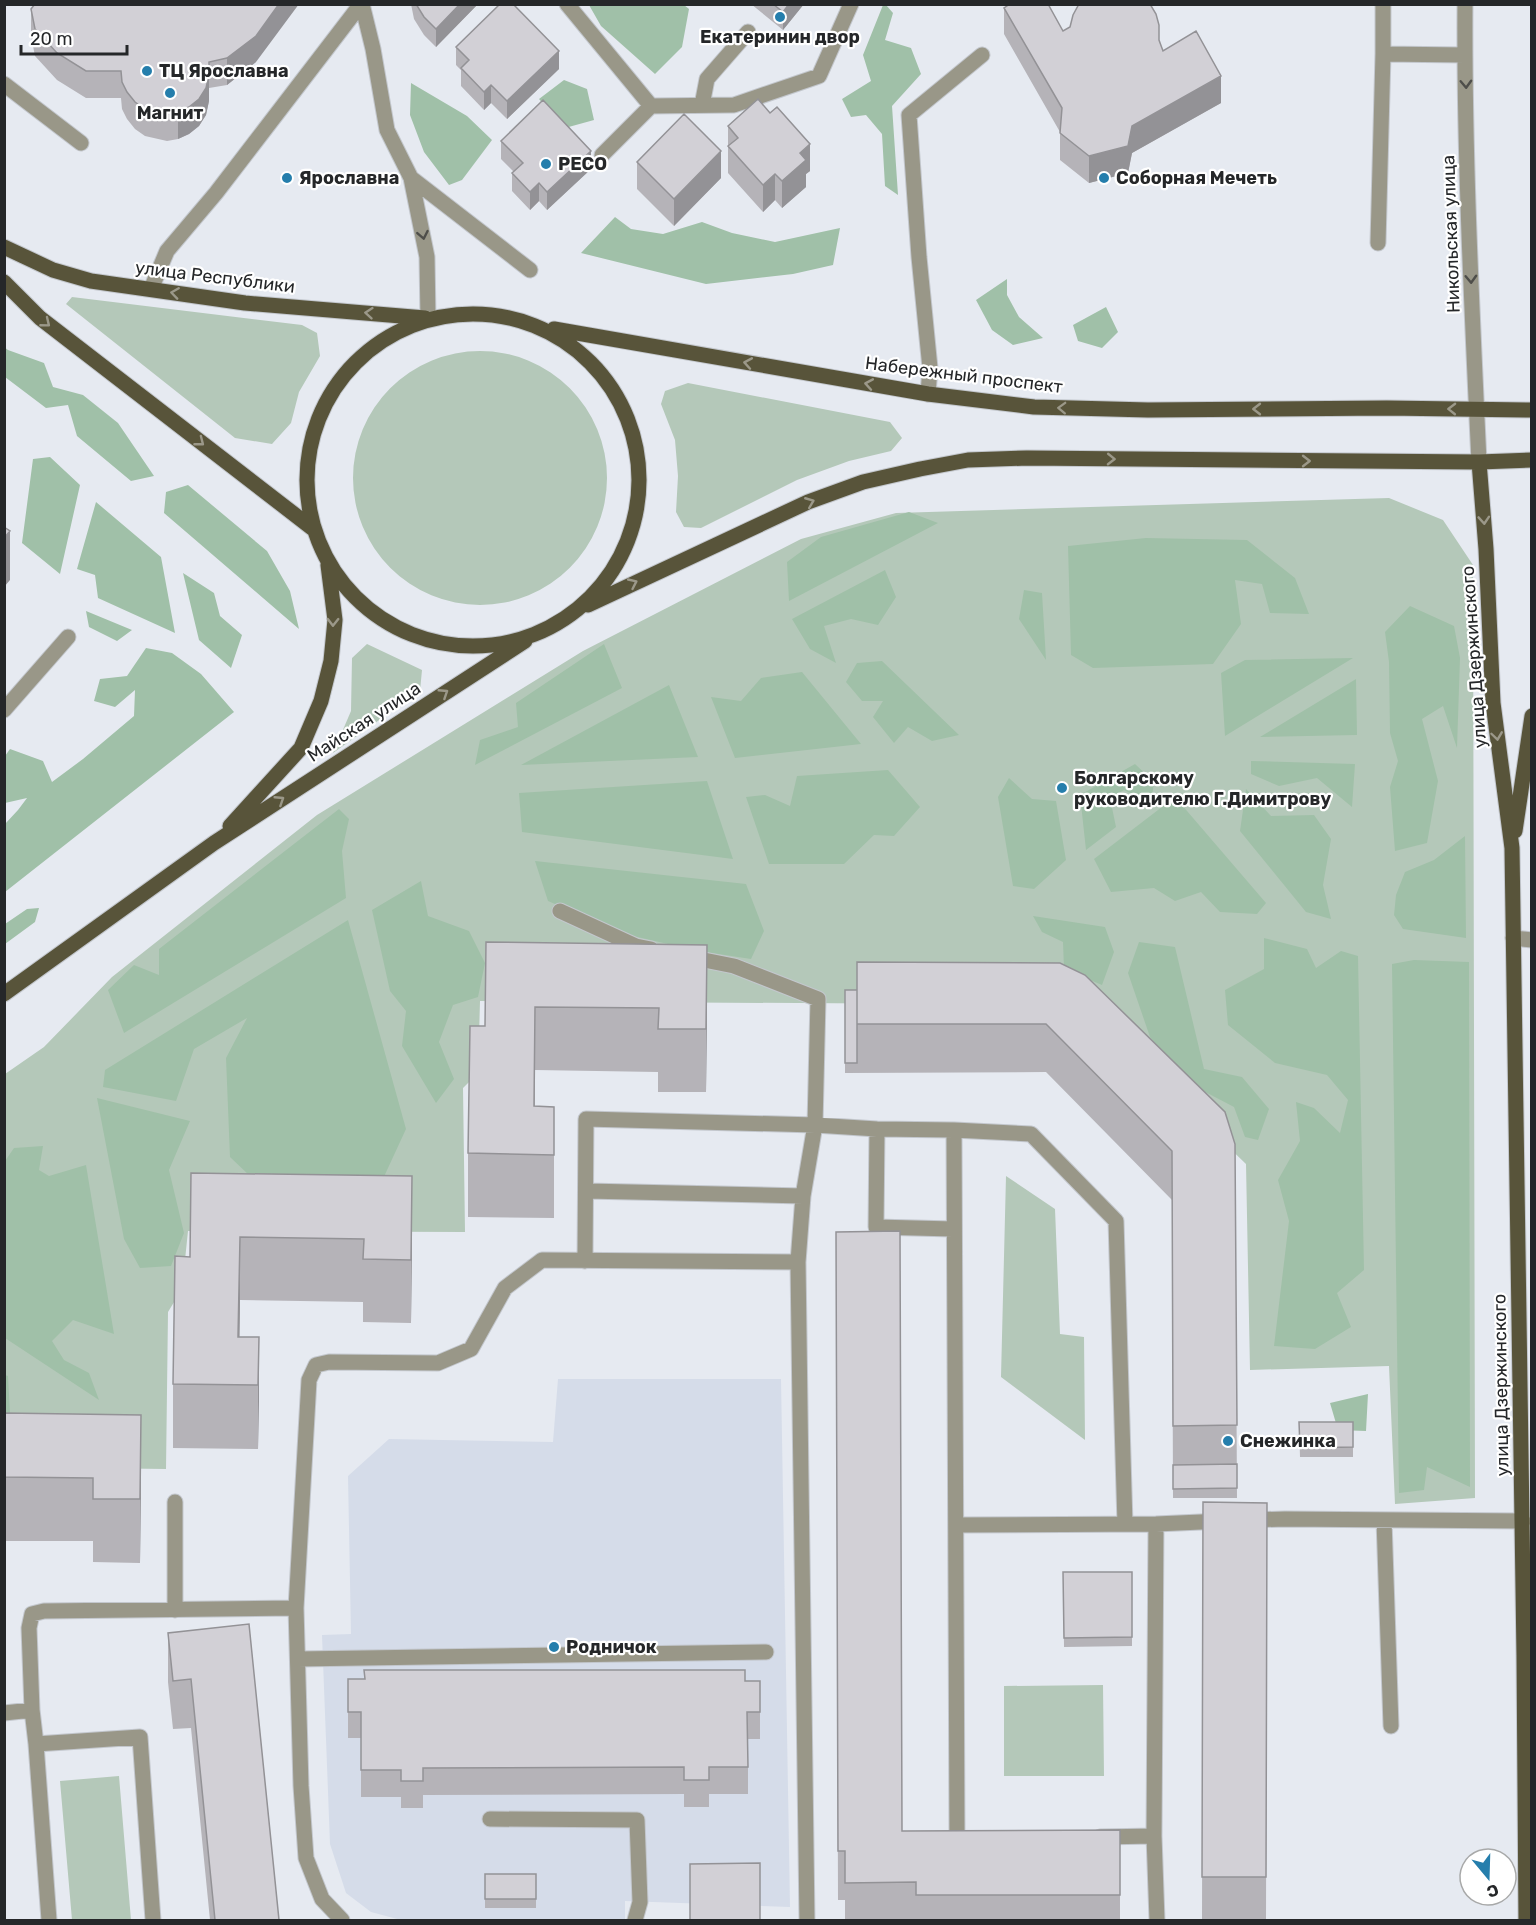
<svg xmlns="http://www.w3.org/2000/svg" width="1536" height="1925" font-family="Rubik,sans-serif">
	<rect width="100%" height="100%" fill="#e6eaf1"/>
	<path fill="#d5dce9" d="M558 1379H781L790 1907 625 1901V1919L401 1920 371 1912 346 1893 330 1844 322 1635 351 1634 348 1476 389 1439 553 1442Z"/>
	<path fill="#b4c8b9" d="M72 297 302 325 317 333 320 356 299 392 291 423 272 444 235 438 66 304Z
		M353 478a127 127 0 1 1 254 0a127 127 0 1 1-254 0Z
		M688 383 890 422 902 438 891 451 849 461 797 480 701 528 684 527 676 512 678 476 675 440 661 404 665 391Z
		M1389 498 1443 520 1473 565 1475 1498 1395 1504 1389 1366 1250 1370 1246 1164 1082 1005 480 1001 478 1073 463 1088 465 1232 188 1231 182 1289 168 1312 166 1469 5 1467V1074L44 1047 112 977 317 815 583 651 801 539 896 513Z
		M367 644 422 670 420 691 333 753 351 711 352 658Z
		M1006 1176 1055 1209 1060 1334 1084 1337 1085 1440 1001 1377Z
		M1103 1685 1104 1776H1004V1686Z
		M119 1776 131 1920H72L60 1781Z"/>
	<path fill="#a0c0a8" d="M589 5H684L689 9 682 47 655 74 601 26Z
		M883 5H886L893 13 885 40 911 48 921 74 892 106 898 195 885 186 882 134 866 115 851 117 842 99 871 81 863 55Z
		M564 80 587 89 594 120 565 128 539 99Z
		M411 83 467 116 492 140 462 180 449 185 424 152 410 115Z
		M615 217 631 229 663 234 702 222 732 233 775 242 840 228 833 265 793 274 706 284 581 253Z
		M1007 279V295L1019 317 1043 338 1013 345 992 330 976 300Z
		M1106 307 1118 332 1102 348 1078 341 1073 325Z
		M4 347 8 350 44 363 53 387 83 395 118 423 154 476 131 481 77 436 68 405 46 408 5 377Z
		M50 457 80 485 60 574 22 543 33 459Z
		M188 485 267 551 290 591 299 629 164 513 166 492Z
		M96 502 161 557 175 633 98 598 95 575 77 569Z
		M909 512 938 523 789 601 787 562 821 537Z
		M1146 538 1247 540 1295 578 1309 614 1270 613 1262 584 1235 580 1241 624 1213 664 1093 668 1071 655 1068 546Z
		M885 570 896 597 878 625 851 619 824 626 836 663 810 649 792 619Z
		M183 573 214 593 220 616 242 635 231 668 199 640Z
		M1024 590 1042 593 1046 660 1019 619Z
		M1410 606 1454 626 1460 658 1457 748 1443 706 1422 719 1438 781 1427 843 1395 851 1390 787 1398 761 1390 733 1389 662 1385 632Z
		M86 611 132 630 117 641 89 627Z
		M604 644 622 688 475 765 480 740 518 727 516 703Z
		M146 648 172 653 201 674 234 712 5 892V824L18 810 27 798 5 803V756L10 749 43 761 52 782 83 759 134 716 135 690 115 707 94 701 100 679 127 676Z
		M1353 658 1225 736 1221 673 1245 660Z
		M882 661 959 735 932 741 908 727 894 743 873 717 883 701H862L846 682 857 663Z
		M802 672 861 744 735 758 711 697 741 701 761 678Z
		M1356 679 1357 735 1260 737Z
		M669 685 698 757 521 765Z
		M1251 761 1355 764 1352 807 1317 778 1279 786 1251 774Z
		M1135 764 1154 782 1151 804 1124 790 1110 798 1116 827 1086 850 1080 795Z
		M888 770 920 807 894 836 874 835 844 864H769L746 797 765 795 790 806 797 776Z
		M1009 778 1032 799 1056 801 1066 860 1034 889 1013 886 998 797Z
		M707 781 733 859 522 832 519 793Z
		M1246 789 1271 816 1314 815 1331 839 1323 885 1331 919 1306 912 1240 831Z
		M1175 797 1266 903 1257 914 1220 912 1201 892 1175 901 1154 888 1111 892 1094 859Z
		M339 809 349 819 342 851 346 898 124 1033 108 990 134 965 159 975V949Z
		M1465 836 1466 938 1403 929 1394 915 1396 895 1405 872 1434 860Z
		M535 861 746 884 764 931 751 959 699 951 624 934 548 901Z
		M421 881 428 916 469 931 485 963 478 997 453 1005 439 1042 454 1079 436 1103 402 1046 406 1011 390 991 372 910Z
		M39 908 35 922 5 944V924L27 909Z
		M1033 916 1105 927 1114 952 1102 985 1064 969 1063 942 1042 932Z
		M348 920 406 1129 382 1181 269 1194 230 1157 226 1058 247 1018 194 1049 176 1101 103 1087 105 1070Z
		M1264 938 1307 949 1316 968 1341 951 1358 956 1364 1270 1337 1293 1351 1327 1315 1349 1274 1346 1289 1221 1278 1180 1300 1141 1296 1102 1314 1108 1340 1133 1348 1100 1327 1075 1275 1063 1228 1025 1225 990 1264 969Z
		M1139 942 1175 947 1204 1069 1242 1077 1269 1109 1258 1140 1245 1137 1234 1107 1190 1084 1150 1037 1128 973Z
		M1414 960 1469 962 1470 1487 1427 1467 1424 1490 1399 1493 1392 964Z
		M97 1098 190 1121 169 1170 184 1233 171 1266 140 1268 124 1239Z
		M43 1146 39 1170 49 1176 86 1165 114 1334 73 1320 52 1341 64 1360 89 1373 99 1400 5 1338V1161L14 1148Z
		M5 1375 8 1376 10 1413 5 1416Z
		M1368 1394 1366 1431 1338 1430 1330 1403Z"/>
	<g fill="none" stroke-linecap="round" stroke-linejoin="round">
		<g stroke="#c3c7cd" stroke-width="17">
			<path id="minor" d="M362 4 373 49 387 130 411 178 427 257 428 318
				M567 4 651 106 734 105 819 76 851 4
				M1465 4C1464 157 1472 310 1479 462
				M1383 54 1465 55
				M4 84 81 143
				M702 105 707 79 748 32
				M602 155 651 106
				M411 178 530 270
				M1378 243 1383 54V4
				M151 289 167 251 216 193 361 4
				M928 394 930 368 919 257 909 115 982 55
				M4 710 68 637
				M560 911 636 946 651 949
				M1513 938 1532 940
				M689 957 734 966 818 999 815 1125 803 1196 798 1262 807 1920
				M877 1129 876 1227 953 1229
				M954 1130 957 1833V1838L968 1840
				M587 1191 803 1196
				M585 1261 586 1119 815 1125 877 1129 954 1130 1031 1134 1116 1221 1125 1524
				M1247 1520 1285 1519 1523 1521
				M1384 1520 1391 1726
				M1156 1524 1154 1836 1157 1920
				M956 1525 1156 1524 1223 1521
				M175 1610V1502
				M298 1659 766 1652
				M4 1713 32 1710
				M36 1744 140 1737 153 1920
				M490 1819 637 1820 640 1902 635 1920
				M1100 1837 1154 1836
				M49 1920 36 1744 32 1710 29 1628 32 1614 44 1611 296 1608
				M342 1920 322 1899 306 1858 301 1786 296 1608 309 1380 316 1365 329 1362 438 1363 471 1349 505 1288 542 1260 798 1262"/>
		</g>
		<g stroke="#c3c7cd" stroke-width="17">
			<path id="major" d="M4 247 53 270 91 281 245 303 425 318
				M4 282 40 318 312 528
				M307 480a166 166 0 1 1 332 0a166 166 0 1 1-332 0Z
				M554 329 928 394 1034 407 1148 410 1387 408 1532 410
				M1479 462 1486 549 1493 703 1512 848 1524 1655 1526 1920
				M588 605 808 502 863 482 920 469 968 460 1027 458 1479 462 1532 460
				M230 826 301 748 321 701 331 661 335 620 328 565
				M1515 831 1532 716
				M4 994 214 843 525 641"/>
		</g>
		<use href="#minor" stroke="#999788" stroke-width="15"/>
		<use href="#major" stroke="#58543a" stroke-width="15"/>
	</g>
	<path fill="#b5b3b8" d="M411 4H478L436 47 424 35 414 19Z
		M751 4H804L783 30Z
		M1004 8 1063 31 1159 41 1163 51 1221 103 1132 153 1128 173 1089 183 1060 160V132L1004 34Z
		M31 9 256 62 227 85 209 88V101L206 115 199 126 189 134 178 139 167 141 145 136 135 129 127 119 122 109 121 98H86L57 80 35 56 31 36Z
		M456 47 559 69 507 119 491 103 484 110 461 86V70L456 65Z
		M728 126 810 171 806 174V187L782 208 775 200 763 212 728 173Z
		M501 141 591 169 547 210 539 201 530 210 512 191V173L514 172 501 159Z
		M637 162 721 178 674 226 637 189Z
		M486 942 707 1009 706 1092H658V1072L535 1070V1106L554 1107V1218L468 1217V1153L485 1026Z
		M1060 963 1235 1144 1237 1498H1173L1172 1200 1046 1072 845 1073V990H857Z
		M191 1173 412 1239 411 1323 363 1322V1302L240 1300 239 1337H259L258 1449 173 1448V1384L190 1257Z
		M836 1232 902 1831 1120 1830V1920H845V1900H838Z
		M4 1413 141 1479 140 1563 93 1562V1541H4Z
		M1299 1422H1353V1457H1300Z
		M1203 1502 1267 1503 1266 1920H1202Z
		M1063 1572H1132V1646L1064 1647Z
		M249 1624 279 1920H210L191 1728 173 1729 168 1682V1633Z
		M348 1679 760 1681V1739H748V1794H709V1807H684V1794L423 1795V1808H401V1797H361V1738H348Z
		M485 1874H536V1908H485Z"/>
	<path fill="#939296" d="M279 4H299L256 62 227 85V58Z
		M460 4H478L436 47V29Z
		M789 4H804L783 30V12Z
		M559 51V69L507 119V101Z
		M209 75V101L206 115 199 126 189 134 178 139V112Z
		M1221 76V103L1132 153 1128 173 1089 183V156L1132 126Z
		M491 85V103L484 110V92Z
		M810 144V171L806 174V187L782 208V181L800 153Z
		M591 151V169L547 210V192Z
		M721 151V178L674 226V199Z
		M775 174V200L763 212V185Z
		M539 183V201L530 210V192Z
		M10 531V580L4 587V538Z
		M707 945V1009L706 1092V1029Z
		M535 1007V1070L534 1154Z
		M412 1176V1239L411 1323V1260Z
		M240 1237V1300L239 1385 238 1337Z
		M259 1337V1401L258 1449V1385Z
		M141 1415V1479L140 1563V1499Z"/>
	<path fill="#d2d0d6" stroke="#939296" stroke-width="1.5" d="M35 4H279L256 36 227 58 209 62V75L206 88 199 99 189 107 178 112 167 114 145 109 135 102 127 92 122 82 121 71H86L57 53 35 29 31 9Z
		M416 4H460L436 29 424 17Z
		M500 4H513L559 51 507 101 491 85 484 92 461 68 469 60 456 47Z
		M773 4H789L783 12Z
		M1010 4H1048L1063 31 1070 27 1073 15 1079 4H1150L1156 14 1159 25V40L1163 51 1196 31 1221 76 1132 126 1128 146 1089 156 1060 133 1062 108 1004 8Z
		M758 99 770 113 777 107 810 144 800 153 806 160 782 181 775 174 763 185 728 146 738 138 728 126Z
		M543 100 591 151 547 192 539 183 530 192 512 173 523 163 501 141Z
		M684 114 721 151 674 199 637 162Z
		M4 527 10 531 4 538Z
		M486 942 707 945 706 1029H658L659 1008 535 1007 534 1106 554 1107V1155L468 1153 470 1026H485Z
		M857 962 1060 963 1085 975 1225 1112 1235 1144 1237 1425 1173 1426 1172 1151 1046 1024H857Z
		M845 990H857V1063H845Z
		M191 1173 412 1176 411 1260 363 1259 364 1239 240 1237 238 1337H259L258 1385 173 1384 175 1256 190 1257Z
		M900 1231 902 1831 1120 1830V1895H916V1882L845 1883V1851H838L836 1232Z
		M4 1413 141 1415 140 1499H93V1478L4 1477Z
		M1299 1422H1353V1447L1300 1448Z
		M1237 1464V1488L1173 1489V1465Z
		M1203 1502 1267 1503 1266 1877H1202Z
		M1063 1572H1132V1637L1064 1638Z
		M249 1624 279 1920H215L191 1679 173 1681 168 1633Z
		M364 1670H745V1681H760V1712H747L748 1767H709V1780H684V1767L423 1768V1781H401V1770H361V1712H348V1679H365Z
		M760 1863V1920H690V1864Z
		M485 1874H536V1899H485Z"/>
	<defs><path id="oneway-chevron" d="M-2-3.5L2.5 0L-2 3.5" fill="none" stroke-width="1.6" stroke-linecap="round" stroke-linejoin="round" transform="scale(1.5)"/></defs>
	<g stroke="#4e4e4a">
		<use href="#oneway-chevron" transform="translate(1466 84) rotate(88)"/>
		<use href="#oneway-chevron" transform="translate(423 235) rotate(79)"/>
		<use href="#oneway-chevron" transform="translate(1471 279) rotate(88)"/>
	</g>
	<g stroke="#9b9889">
		<use href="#oneway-chevron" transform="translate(175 293) rotate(-172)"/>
		<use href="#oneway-chevron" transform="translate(369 313) rotate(-175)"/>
		<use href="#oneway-chevron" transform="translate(46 323) rotate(39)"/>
		<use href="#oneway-chevron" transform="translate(748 363) rotate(-170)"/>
		<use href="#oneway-chevron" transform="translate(869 384) rotate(-170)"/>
		<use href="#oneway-chevron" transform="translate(1062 408) rotate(-178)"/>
		<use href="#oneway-chevron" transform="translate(1257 409) rotate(180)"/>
		<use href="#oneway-chevron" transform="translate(1452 409) rotate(-179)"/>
		<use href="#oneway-chevron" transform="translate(200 442) rotate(38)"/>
		<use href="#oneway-chevron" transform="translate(1111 459) rotate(1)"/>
		<use href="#oneway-chevron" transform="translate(1306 461)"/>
		<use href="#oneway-chevron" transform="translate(810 502) rotate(-22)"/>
		<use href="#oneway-chevron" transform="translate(1484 520) rotate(86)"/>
		<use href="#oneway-chevron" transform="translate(633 583) rotate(-25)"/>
		<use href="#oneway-chevron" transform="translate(333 622) rotate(91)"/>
		<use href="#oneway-chevron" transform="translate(444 693) rotate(-33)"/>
		<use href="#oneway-chevron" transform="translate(1497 736) rotate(82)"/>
		<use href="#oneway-chevron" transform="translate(280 800) rotate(-33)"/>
	</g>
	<g fill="#257eac" stroke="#fff" stroke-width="2">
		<circle cx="780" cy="17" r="6"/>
		<circle cx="147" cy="71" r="6"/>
		<circle cx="170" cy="93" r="6"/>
		<circle cx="546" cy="164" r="6"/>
		<circle cx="287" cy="178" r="6"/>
		<circle cx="1104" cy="178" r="6"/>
		<circle cx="1062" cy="788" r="6"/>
		<circle cx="1228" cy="1441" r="6"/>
		<circle cx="554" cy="1647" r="6"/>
	</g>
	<g text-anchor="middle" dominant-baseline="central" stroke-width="4.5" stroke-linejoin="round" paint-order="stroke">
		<g font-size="18" font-weight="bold" fill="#252729" stroke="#fff" text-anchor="start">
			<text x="780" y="37" text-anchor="middle">Екатеринин двор</text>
			<text x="159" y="71">ТЦ Ярославна</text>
			<text x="170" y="113" text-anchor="middle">Магнит</text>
			<text x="558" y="164">РЕСО</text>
			<text x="299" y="178">Ярославна</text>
			<text x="1116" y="178">Соборная Мечеть</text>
			<text x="1074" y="778">Болгарскому<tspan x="1074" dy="21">руководителю Г.Димитрову</tspan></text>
			<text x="1240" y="1441">Снежинка</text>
			<text x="566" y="1647">Родничок</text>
		</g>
		<g font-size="18" fill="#252729" stroke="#fff">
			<text transform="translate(1451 234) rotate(-92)">Никольская улица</text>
			<text transform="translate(215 277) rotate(7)">улица Республики</text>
			<text transform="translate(964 375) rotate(7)">Набережный проспект</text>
			<text transform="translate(1474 657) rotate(-94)">улица Дзержинского</text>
			<text transform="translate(364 722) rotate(-33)">Майская улица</text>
			<text transform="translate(1501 1385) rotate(-91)">улица Дзержинского</text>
		</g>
	</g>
	<rect width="1536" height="1925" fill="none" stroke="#252729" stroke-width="12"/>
	<g transform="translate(1488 1877) rotate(161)"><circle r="28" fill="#ffffff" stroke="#a8a9a9" stroke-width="1.5"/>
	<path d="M0-4.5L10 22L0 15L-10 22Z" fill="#257eac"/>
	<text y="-9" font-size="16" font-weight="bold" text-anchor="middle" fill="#252729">С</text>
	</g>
	<path d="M21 45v9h106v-9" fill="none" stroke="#252729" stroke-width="3"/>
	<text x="30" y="45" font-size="18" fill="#252729" stroke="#ffffff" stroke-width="4.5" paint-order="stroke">20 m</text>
</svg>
